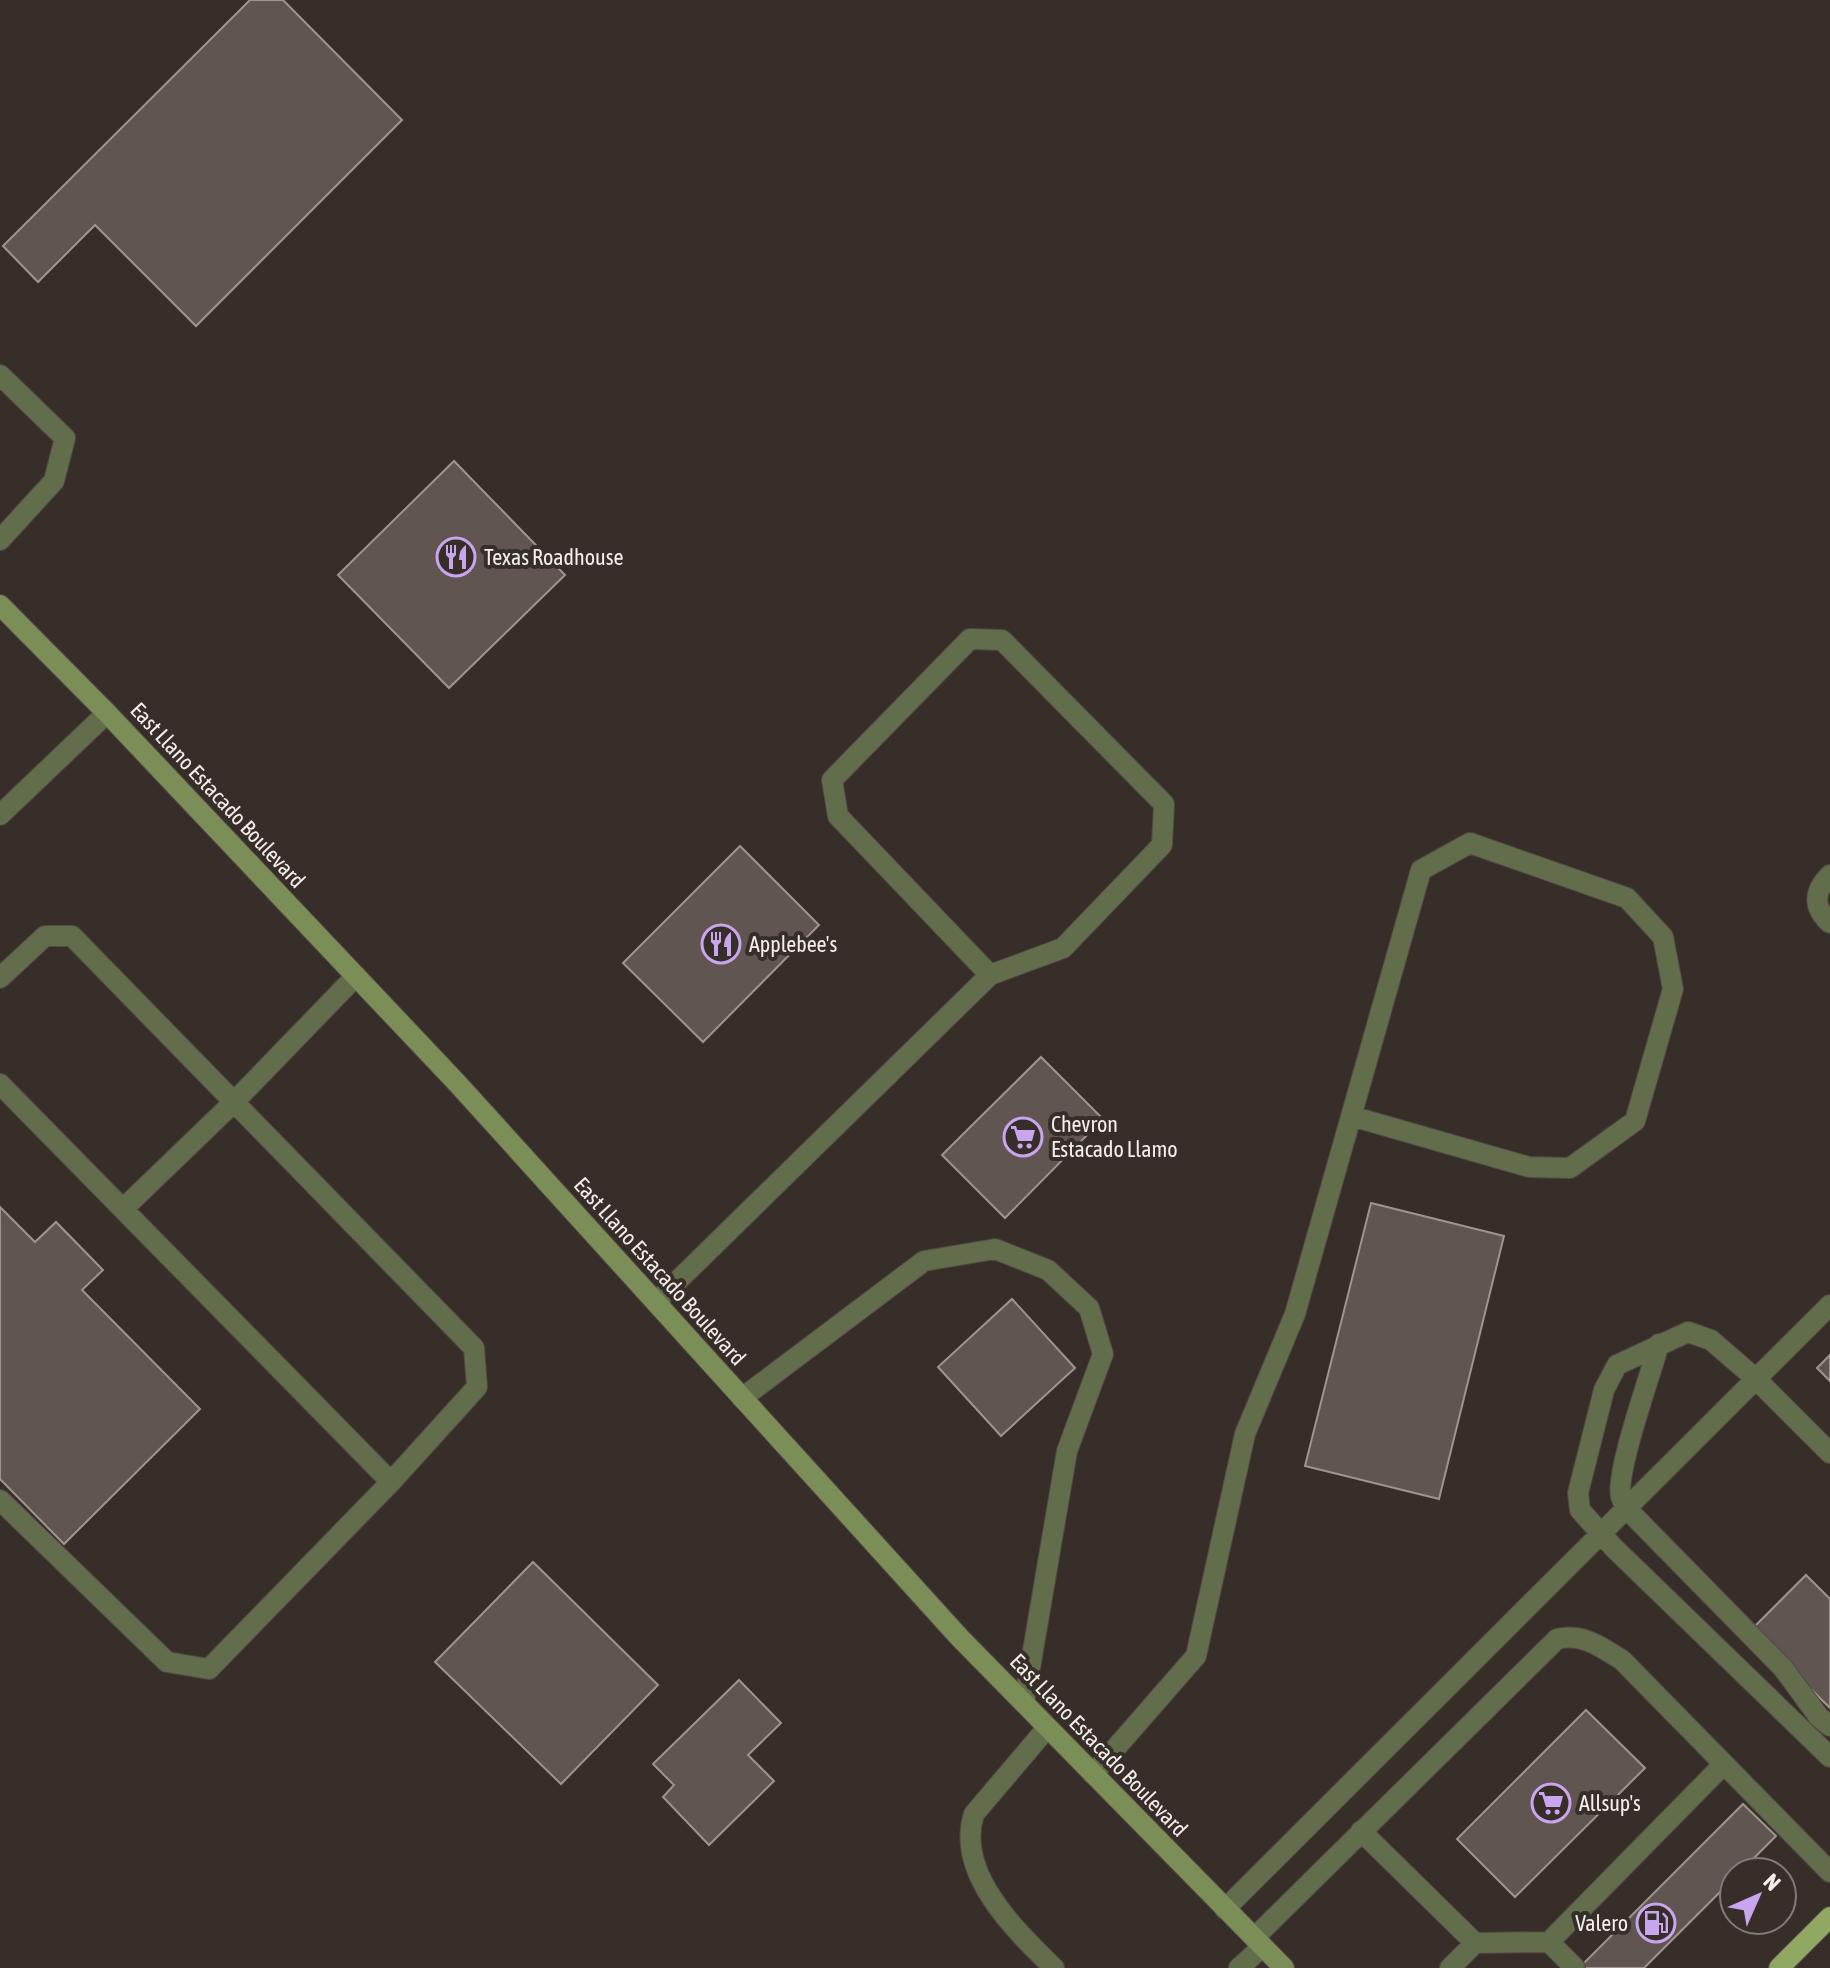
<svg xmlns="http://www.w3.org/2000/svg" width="1830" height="1968" font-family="'Asap Condensed',sans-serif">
	<rect width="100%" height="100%" fill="#372e2a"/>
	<path fill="#605551" stroke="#9f948e" stroke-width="2" d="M250 0H283L402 120 196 326 95 225 38 282 3 246Z
		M454 461 565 575 449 688 338 575Z
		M740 846 819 925 703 1042 623 963Z
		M1041 1057 1103 1119 1005 1218 942 1155Z
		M1371 1203 1504 1236 1439 1499 1305 1466Z
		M0 1207 35 1242 56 1222 103 1270 82 1290 200 1409 64 1544 0 1479Z
		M1012 1299 1075 1368 1001 1436 938 1367Z
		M1830 1355V1381L1817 1368Z
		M533 1562 658 1685 561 1784 435 1662Z
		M1806 1575 1830 1599V1708L1751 1630Z
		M739 1680 781 1723 748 1755 774 1781 709 1845 663 1797 674 1785 653 1764Z
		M1586 1710 1645 1768 1515 1897 1457 1839Z
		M1743 1804 1776 1836 1740 1872H1734V1878L1644 1968H1579Z"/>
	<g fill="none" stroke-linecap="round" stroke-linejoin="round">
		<g stroke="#524945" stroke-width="22">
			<path id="service" d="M0 375 65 438 54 481 0 540
				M1830 875C1813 892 1813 907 1830 923
				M0 978 45 936H72L474 1348 477 1387 391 1482
				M0 1084 391 1482 209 1669 167 1662 0 1500
				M123 1209 234 1102 356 976
				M656 1302 990 975 1063 948 1162 845 1164 804 1002 640 970 639 832 780 838 816 990 975
				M1659 1344C1651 1373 1615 1473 1621 1497 1621 1498 1626 1507 1626 1508L1783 1668 1819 1717 1830 1726
				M742 1398 924 1261 995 1249 1048 1270 1089 1308 1103 1354 1067 1451 1024 1703
				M1830 1453 1756 1379 1711 1340 1688 1332 1617 1365 1604 1390 1578 1493 1580 1510 1614 1548 1830 1757
				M1047 1728 974 1814C955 1873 1016 1931 1054 1968
				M1093 1774 1196 1656 1245 1434 1295 1314 1421 870 1470 843 1627 898 1663 937 1673 989 1635 1121 1570 1168 1529 1167 1351 1116
				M1361 1831 1475 1943 1549 1942 1724 1764
				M1225 1909 1830 1305
				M1254 1938 1557 1639C1583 1633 1601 1647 1622 1660L1830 1872
				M1549 1942 1575 1968
				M1239 1968 1262 1947
				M1450 1968 1475 1943"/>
		</g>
		<g stroke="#524945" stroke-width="22">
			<path id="minor" d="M0 815 107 713"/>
		</g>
		<g stroke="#524945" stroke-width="22">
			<path id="secondary" d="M0 605 107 713 457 1083 960 1638 1284 1968"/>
		</g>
		<g stroke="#524945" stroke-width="22">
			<path id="primary" d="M1779 1968 1830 1917"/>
		</g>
		<use href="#service" stroke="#616d4b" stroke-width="20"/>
		<use href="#minor" stroke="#616d4b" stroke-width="20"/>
		<use href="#secondary" stroke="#7c8e58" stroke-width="20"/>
		<use href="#primary" stroke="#90a861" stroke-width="20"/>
	</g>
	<defs>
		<g id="restaurant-ring" transform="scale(2)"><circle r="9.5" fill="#372e2a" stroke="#c9a5ee" stroke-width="1.5"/><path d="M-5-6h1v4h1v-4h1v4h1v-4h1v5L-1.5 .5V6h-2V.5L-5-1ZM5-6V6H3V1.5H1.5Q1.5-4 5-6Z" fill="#c9a5ee"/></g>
		<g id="supermarket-ring" transform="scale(2)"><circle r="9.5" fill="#372e2a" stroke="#c9a5ee" stroke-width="1.5"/><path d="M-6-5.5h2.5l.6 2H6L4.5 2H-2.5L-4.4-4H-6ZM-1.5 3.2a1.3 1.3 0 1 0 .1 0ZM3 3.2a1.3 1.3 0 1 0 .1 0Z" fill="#c9a5ee"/></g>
		<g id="fuel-ring" transform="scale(2)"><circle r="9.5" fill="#372e2a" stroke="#c9a5ee" stroke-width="1.5"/><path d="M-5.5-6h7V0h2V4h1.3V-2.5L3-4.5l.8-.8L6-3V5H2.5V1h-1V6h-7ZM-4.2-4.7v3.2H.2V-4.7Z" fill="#c9a5ee"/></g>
	</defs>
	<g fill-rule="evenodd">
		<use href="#restaurant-ring" x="456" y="557"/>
		<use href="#restaurant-ring" x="721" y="944"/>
		<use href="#supermarket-ring" x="1023" y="1137"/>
		<use href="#supermarket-ring" x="1551" y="1803"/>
		<use href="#fuel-ring" x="1656" y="1923"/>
	</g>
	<g text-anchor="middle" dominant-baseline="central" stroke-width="8" stroke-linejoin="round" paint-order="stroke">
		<g font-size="22" fill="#f5efec" stroke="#372e2a" text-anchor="start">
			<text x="484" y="557">Texas Roadhouse</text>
			<text x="749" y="944">Applebee's</text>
			<text x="1051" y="1124">Chevron<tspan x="1051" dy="25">Estacado Llamo</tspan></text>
			<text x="1579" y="1803">Allsup's</text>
			<text x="1628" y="1923" text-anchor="end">Valero</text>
		</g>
		<g font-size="22" fill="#f5efec" stroke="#372e2a">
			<text transform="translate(218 795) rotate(47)">East Llano Estacado Boulevard</text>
			<text transform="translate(660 1271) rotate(48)">East Llano Estacado Boulevard</text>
			<text transform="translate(1099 1745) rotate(46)">East Llano Estacado Boulevard</text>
		</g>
	</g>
	<g transform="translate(1758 1896) rotate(45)"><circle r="38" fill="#372e2a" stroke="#837b78" stroke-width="2"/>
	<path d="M0-6L14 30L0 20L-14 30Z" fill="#c9a5ee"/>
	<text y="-12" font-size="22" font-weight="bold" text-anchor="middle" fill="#f5efec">N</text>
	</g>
</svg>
